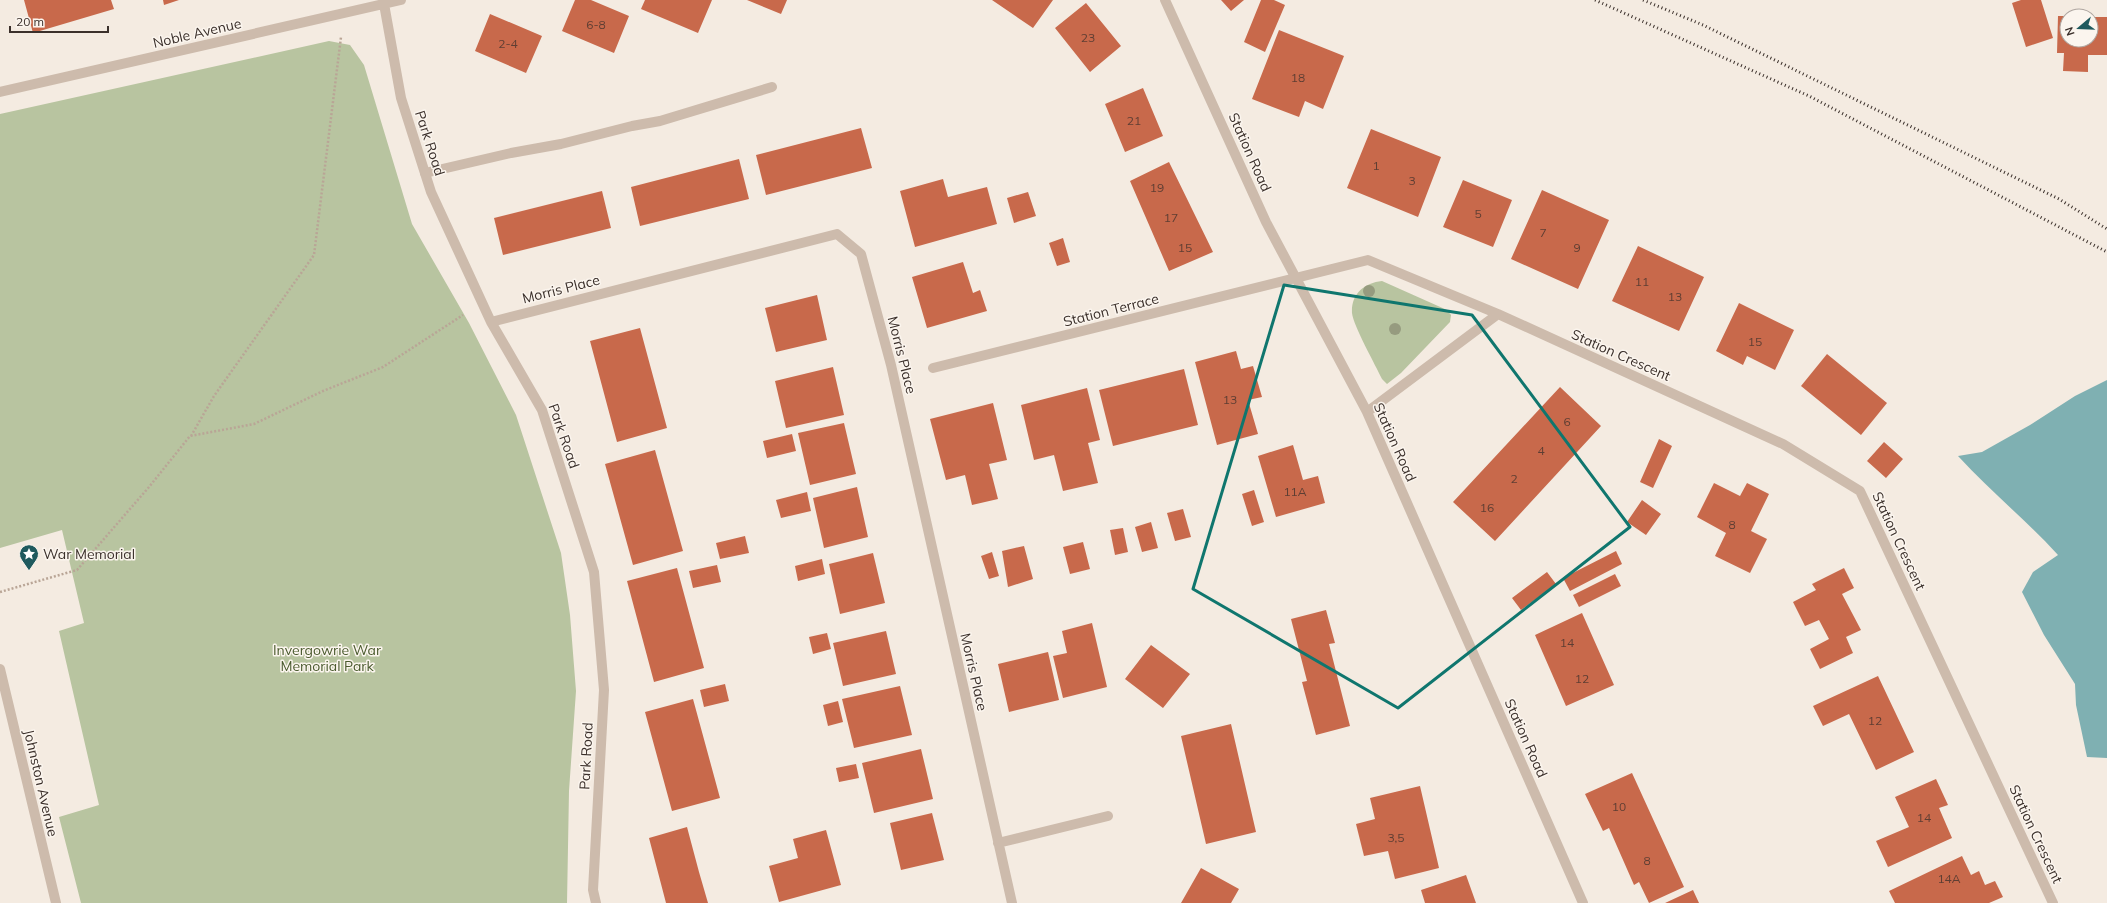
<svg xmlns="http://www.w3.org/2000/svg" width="2107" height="903" font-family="Mulish,sans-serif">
	<rect width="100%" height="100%" fill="#f4ebe1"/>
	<path fill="#b8c4a0" d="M329 41 350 45 364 65 412 224 469 323 516 415 561 553 570 615 576 691 569 791 567 903H81L59 817 99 805 59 631 84 623 62 530 0 548V114Z
		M1382 281 1447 310 1451 315 1450 322 1401 373 1387 384 1382 379C1376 366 1353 325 1352 313 1351 294 1364 283 1382 281Z"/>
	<path fill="#7fb0b2" d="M2107 380V758L2087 757 2076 705 2075 684 2044 635 2022 592 2033 572 2058 555C2026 520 1990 491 1958 456L1982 452 2030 425 2075 396Z"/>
	<path fill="#c8694b" d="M24 0H111L114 9 33 33Z
		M163 0H179L164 5Z
		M575 0H591L629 16 614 53 562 31Z
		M645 0H712L698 33 641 9Z
		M747 0H787L781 14Z
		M992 0H1053L1033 28Z
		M1221 0H1244L1231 11Z
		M1261 0H1274L1285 5 1265 52 1244 42Z
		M2021 0H2041L2053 38 2026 47 2012 3Z
		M1086 3 1121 46 1090 72 1055 28Z
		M490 14 542 36 526 73 475 51Z
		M2058 16H2067V40H2091V17H2107V55H2088V72L2063 71 2064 53H2057Z
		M1279 30 1344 56 1323 109 1305 101 1299 117 1252 99Z
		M1143 88 1163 136 1125 152 1105 104Z
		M861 128 872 168 766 195 756 155Z
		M1371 129 1441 157 1418 217 1347 188Z
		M739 159 749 199 640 226 631 187Z
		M1169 162 1213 252 1169 271 1130 181Z
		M943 179 948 197 987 187 997 224 915 247 900 191Z
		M1463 180 1512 200 1493 247 1443 227Z
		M1542 190 1609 220 1578 289 1511 259Z
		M602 191 611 228 503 255 494 218Z
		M1028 192 1036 216 1014 223 1007 198Z
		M1063 238 1070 262 1057 266 1049 243Z
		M1638 246 1704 277 1679 331 1612 301Z
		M963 262 973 293 980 290 987 311 927 328 912 277Z
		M817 295 827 340 776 352 765 308Z
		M1739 303 1794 330 1775 370 1747 356 1743 365 1716 351Z
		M640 328 667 428 617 442 590 341Z
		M1236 351 1241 369 1253 366 1262 397 1248 400 1258 434 1217 445 1195 362Z
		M1827 354 1887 403 1861 435 1801 386Z
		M833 367 844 415 786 428 775 381Z
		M1184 369 1198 425 1113 446 1099 390Z
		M1560 387 1601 426 1495 541 1453 502Z
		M1087 388 1100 440 1088 443 1098 483 1063 491 1054 455 1034 460 1021 405Z
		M993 403 1007 460 989 464 998 499 972 505 965 475 946 480 930 419Z
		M844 423 856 474 810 485 798 433Z
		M792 434 796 451 767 458 763 441Z
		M1659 439 1672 446 1653 488 1640 482Z
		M1884 442 1903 459 1886 478 1867 461Z
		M1293 445 1303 480 1318 476 1325 503 1276 517 1258 456Z
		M655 450 683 551 633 565 605 464Z
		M1714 483 1740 496 1747 483 1769 494 1751 531 1767 539 1750 573 1715 556 1726 533 1697 517Z
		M857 487 868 537 824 548 813 498Z
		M1254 490 1264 522 1252 526 1242 494Z
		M807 492 811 511 781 518 776 500Z
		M1642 500 1661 514 1646 535 1627 522Z
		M1183 509 1191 537 1175 541 1167 513Z
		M1151 522 1158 548 1142 552 1135 527Z
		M1123 528 1128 552 1115 555 1110 530Z
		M745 536 749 553 720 559 716 543Z
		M1083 542 1090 569 1070 574 1063 547Z
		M1024 546 1033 579 1008 587 1002 551Z
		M1616 551 1622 564 1570 591 1563 578Z
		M992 552 999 576 989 579 981 556Z
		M873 553 885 603 840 614 829 564Z
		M822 559 825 574 798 581 795 566Z
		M717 565 721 582 693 588 689 571Z
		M677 568 704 668 654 682 627 581Z
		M1844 568 1854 588 1842 594 1861 630 1846 637 1853 653 1820 669 1810 649 1829 639 1819 620 1805 626 1793 602 1816 590 1812 584Z
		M1547 572 1556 584 1521 610 1512 598Z
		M1615 574 1621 586 1579 607 1573 595Z
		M1326 610 1335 643 1329 644 1350 726 1316 735 1302 682 1307 681 1291 619Z
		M1582 613 1614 685 1566 706 1535 635Z
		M1092 623 1107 687 1063 698 1053 656 1067 653 1062 631Z
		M886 631 896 674 843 686 833 643Z
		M827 633 831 649 813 654 809 637Z
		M1151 645 1190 674 1163 708 1125 679Z
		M1048 652 1059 700 1009 712 998 664Z
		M1878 676 1914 752 1876 770 1849 714 1823 726 1813 706Z
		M725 684 729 701 704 707 700 690Z
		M900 686 912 735 854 748 842 699Z
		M693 699 720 798 672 811 645 712Z
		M838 701 843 722 828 726 823 705Z
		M1231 724 1256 832 1206 844 1181 736Z
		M921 749 933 799 874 813 862 763Z
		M856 764 859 778 839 782 836 768Z
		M1632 773 1684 887 1649 903 1639 882 1634 885 1609 828 1603 831 1585 794Z
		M1936 779 1948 805 1939 808 1952 838 1888 867 1876 841 1909 827 1895 797Z
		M1420 786 1439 868 1395 879 1388 851 1364 856 1356 824 1375 819 1370 798Z
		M932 813 944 860 901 870 890 823Z
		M687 827 699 872 708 903H666L649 838Z
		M826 830 841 885 779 902 769 866 798 858 793 839Z
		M1962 856 1971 875 1979 871 1985 885 1995 881 2003 897 1989 903H1895L1889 891Z
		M1201 868 1239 889 1231 903H1181Z
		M1466 875 1476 903H1425L1421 890Z
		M1693 890 1699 903H1665Z"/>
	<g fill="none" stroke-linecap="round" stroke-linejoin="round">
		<path stroke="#b9a596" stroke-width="2.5" stroke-dasharray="2 2" stroke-linecap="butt" d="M191 436 214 396 314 255 341 37
			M0 592 77 570 149 487 190 436 254 424 323 391 383 367 463 315"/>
		<path stroke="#cdbbac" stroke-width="10" d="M425 173 511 153 561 144 632 126 660 121 772 87"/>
		<path stroke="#cdbbac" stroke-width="10" d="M1165 0 1266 222 1367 412 1583 903
			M384 4 401 98 431 192 491 322 542 410 594 572 604 690 593 890 596 903
			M0 92 401 0
			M491 322 837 234 861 254 891 365 1012 903
			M933 368 1368 260 1498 314 1783 444 1860 491 2053 903
			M1367 412 1498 314
			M0 669 56 903
			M998 843 1108 816"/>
		<path stroke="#3b302b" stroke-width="3" stroke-dasharray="1 3" stroke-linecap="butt" d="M1595 0 1809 96 2107 252
			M1643 0 1703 25 2059 199 2107 229"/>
	</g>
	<g fill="#969b7f">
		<circle cx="1369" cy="291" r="6"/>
		<circle cx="1395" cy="329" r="6"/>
	</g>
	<path fill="none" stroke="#0f766e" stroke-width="3" stroke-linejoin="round" d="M1284 285 1472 315 1630 527 1398 708 1193 589Z"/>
	<defs>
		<g id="sight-pin" transform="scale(1)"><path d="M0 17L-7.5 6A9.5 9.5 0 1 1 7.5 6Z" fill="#1f5a5e" stroke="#fbf5ee"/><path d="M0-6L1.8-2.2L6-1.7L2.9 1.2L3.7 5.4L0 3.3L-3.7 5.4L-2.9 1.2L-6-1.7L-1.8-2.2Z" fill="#fff"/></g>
	</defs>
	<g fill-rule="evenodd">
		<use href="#sight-pin" x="29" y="554"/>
	</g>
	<g text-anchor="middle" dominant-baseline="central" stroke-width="3" stroke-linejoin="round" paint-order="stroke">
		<g font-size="12" fill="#5e3e33">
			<text x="596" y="24">6-8</text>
			<text x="1088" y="37">23</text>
			<text x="508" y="43">2-4</text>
			<text x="1298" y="77">18</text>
			<text x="1134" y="120">21</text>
			<text x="1376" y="165">1</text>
			<text x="1412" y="180">3</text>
			<text x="1157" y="187">19</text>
			<text x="1478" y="213">5</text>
			<text x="1171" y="217">17</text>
			<text x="1543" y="232">7</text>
			<text x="1185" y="247">15</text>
			<text x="1577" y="247">9</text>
			<text x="1642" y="281">11</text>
			<text x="1675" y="296">13</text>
			<text x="1755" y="341">15</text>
			<text x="1230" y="399">13</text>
			<text x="1567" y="421">6</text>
			<text x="1541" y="450">4</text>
			<text x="1514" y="478">2</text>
			<text x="1295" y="491">11A</text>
			<text x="1487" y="507">16</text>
			<text x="1732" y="524">8</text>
			<text x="1567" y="642">14</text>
			<text x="1582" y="678">12</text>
			<text x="1875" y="720">12</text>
			<text x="1619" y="806">10</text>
			<text x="1924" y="817">14</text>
			<text x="1396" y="837">3,5</text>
			<text x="1647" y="860">8</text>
			<text x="1949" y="878">14A</text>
		</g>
		<g font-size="14" fill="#3b302b" stroke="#fbf5ee">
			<text transform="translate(197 33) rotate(-13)">Noble Avenue</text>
			<text transform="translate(430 143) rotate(72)">Park Road</text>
			<text transform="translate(1250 152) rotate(66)">Station Road</text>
			<text transform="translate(561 289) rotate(-14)">Morris Place</text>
			<text transform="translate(1111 310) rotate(-14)">Station Terrace</text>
			<text transform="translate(902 355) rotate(76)">Morris Place</text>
			<text transform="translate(1621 355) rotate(24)">Station Crescent</text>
			<text transform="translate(564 436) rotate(71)">Park Road</text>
			<text transform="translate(1395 442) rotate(66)">Station Road</text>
			<text transform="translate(1899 541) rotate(65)">Station Crescent</text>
			<text transform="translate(974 672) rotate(77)">Morris Place</text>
			<text transform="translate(1526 738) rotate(66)">Station Road</text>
			<text transform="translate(586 756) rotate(-87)">Park Road</text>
			<text transform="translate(41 783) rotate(77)">Johnston Avenue</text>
			<text transform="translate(2036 834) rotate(65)">Station Crescent</text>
		</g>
		<g font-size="14" fill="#3b302b" stroke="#fbf5ee" text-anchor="start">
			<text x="43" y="554">War Memorial</text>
		</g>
		<g font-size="14" fill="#4a5a2e" stroke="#fbf5ee">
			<text x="327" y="650">Invergowrie War<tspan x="327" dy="16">Memorial Park</tspan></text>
		</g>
	</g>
	<g transform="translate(2079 28) rotate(251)"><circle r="19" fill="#fbf5ee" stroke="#aea6a0"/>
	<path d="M0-3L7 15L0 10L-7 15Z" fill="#1f5a5e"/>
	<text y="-6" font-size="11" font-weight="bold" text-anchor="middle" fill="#3b302b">N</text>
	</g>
	<path d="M10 26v6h98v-6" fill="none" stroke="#3b302b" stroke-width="2"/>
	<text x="16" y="26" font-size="12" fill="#3b302b" stroke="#fbf5ee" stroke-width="3" paint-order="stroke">20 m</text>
</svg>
